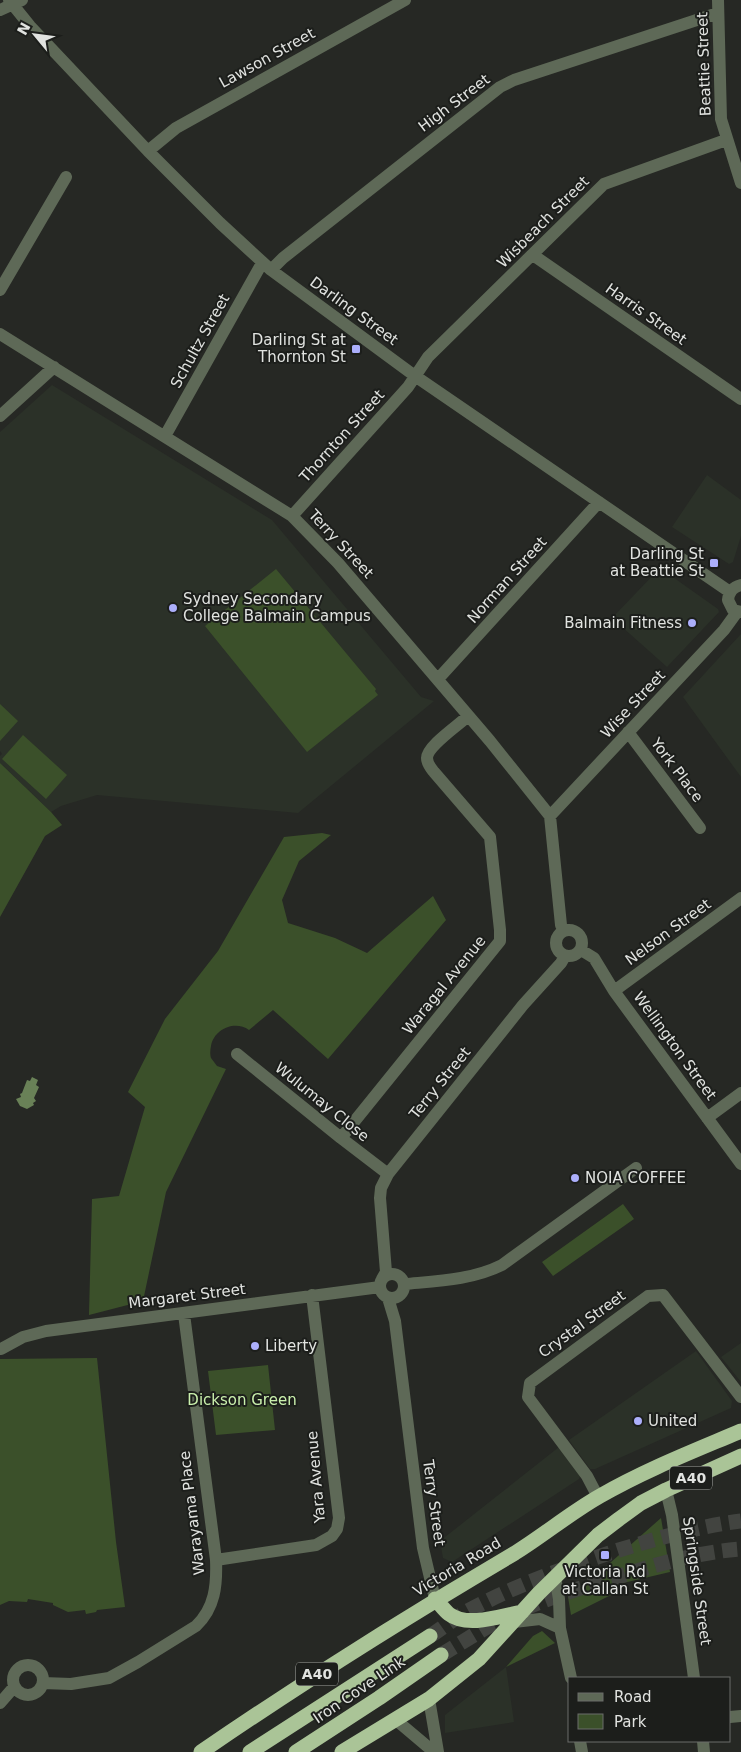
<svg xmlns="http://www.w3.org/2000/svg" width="741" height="1752" font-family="'DejaVu Sans',sans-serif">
	<rect width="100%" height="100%" fill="#262824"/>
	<path fill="#2b3128" d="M52 385 272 520 421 697 434 701 298 813 97 795 61 806 51 812 0 763V756L2 754 0 751V432Z
		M707 475 741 500V536L733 562 729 564 672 527Z
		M660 568 718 609 719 612 667 667 612 618Z
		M741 634V777L683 697Z
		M741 1343V1382L721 1357Z
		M696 1351 732 1401 731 1408 595 1469H590L569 1440Z
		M559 1447 581 1474 579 1479 452 1562 443 1558 440 1541Z
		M506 1667 514 1722 445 1733V1715Z"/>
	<path fill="#3b502a" d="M276 569 376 689 375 691 378 695 307 752 205 626Z
		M0 704 18 721 0 741Z
		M23 735 67 775 46 799 2 759Z
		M0 763 51 812 62 825 45 836 0 917Z
		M322 833 331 835 299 861 282 900 288 923 335 938 367 953 433 896 446 920 328 1059 273 1010 249 1030C235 1020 214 1029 211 1046 210 1050 210 1055 211 1058L217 1066 226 1069 166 1192 143 1301 89 1315 92 1199 119 1196 145 1107 128 1092 165 1019 218 951 284 837Z
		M623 1204 634 1219 553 1276 542 1262Z
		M97 1358 116 1542 125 1607 97 1610 96 1612 86 1614 85 1610 68 1612 53 1605V1603L28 1599 27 1602 9 1601 0 1605V1359Z
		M268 1365 275 1430 216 1435 208 1371Z
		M661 1518 670 1572 619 1584V1591L571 1615 568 1597 610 1563Z
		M542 1631 555 1643 506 1667 533 1636Z"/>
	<path fill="#698157" d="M32 1077 38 1080 36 1085 39 1087 34 1098 36 1101 33 1103 34 1105 27 1109 20 1106 16 1099 21 1097 20 1094 22 1093 27 1080 30 1081Z"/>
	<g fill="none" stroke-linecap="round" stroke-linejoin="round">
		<path stroke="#424440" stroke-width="15" stroke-dasharray="15 8" stroke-linecap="butt" d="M524 1609C553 1596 584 1587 614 1578 655 1565 698 1552 741 1549
			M430 1636C441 1629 452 1620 464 1613 513 1586 567 1567 619 1550 659 1538 700 1526 741 1521
			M441 1655 487 1627 503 1619"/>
		<path stroke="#5e6957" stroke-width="12" d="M9 0 30 26 148 151 220 223 271 270 415 376 730 592
			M718 0 721 119 741 183
			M0 10 22 0
			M148 151 176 128 405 0
			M533 255 741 399
			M271 270 283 258 500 87 514 80 718 13
			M0 290 66 177
			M0 334 292 516 338 563 490 741 550 816 561 925 564 931
			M0 416 54 367
			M165 436 262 263
			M292 516 408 387 428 357 604 184 726 140
			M741 585C733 587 729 591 728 600L733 610 741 612
			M438 679 599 502
			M628 732 700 828
			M550 816 724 630 737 612
			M556 943a13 13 0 1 1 26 0a13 13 0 1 1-26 0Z
			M581 950 594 958 614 991 741 1164
			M614 991 741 898
			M237 1054 341 1138 388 1174
			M707 1118 741 1093
			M341 1138 500 941V930L490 837 434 772C431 768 427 764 427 758 427 746 459 725 468 716
			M380 1286a12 12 0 1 1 24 0a12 12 0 1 1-24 0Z
			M382 1279 386 1272 380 1198 381 1188 388 1174 523 1005 561 963 565 956
			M405 1284C437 1281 472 1280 502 1265L636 1168
			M388 1298 395 1321 423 1548 435 1599
			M1 1349 23 1337 46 1331 380 1287
			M666 1490 672 1515 694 1678
			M598 1497 587 1476 528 1397 530 1383 648 1296 663 1295 741 1397
			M216 1560 316 1545 332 1536 337 1529 339 1518 312 1295
			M555 1577 559 1599 560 1628 571 1678
			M514 1622 540 1619 560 1628
			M13 1680a15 15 0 1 1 30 0a15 15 0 1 1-30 0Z
			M43 1683 71 1684 109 1678 138 1662 196 1626C215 1608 217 1585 216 1560L184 1314
			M429 1699 438 1752
			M0 1703 14 1687
			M730 1717 741 1716
			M396 1720 434 1752
			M580 1741 582 1752
			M703 1741 704 1752"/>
		<path stroke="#aac497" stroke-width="15" d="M435 1599C440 1604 444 1610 449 1614 467 1628 501 1616 522 1612
			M201 1752C303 1682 408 1616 515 1553 544 1535 570 1513 600 1496 645 1470 694 1451 741 1431
			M250 1752 430 1636
			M296 1752 379 1698 441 1655
			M342 1752 429 1699 479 1659 539 1593 598 1535 619 1519 641 1503 666 1490 741 1456"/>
	</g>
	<g fill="#acaffb" stroke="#1c1e1b" stroke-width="2">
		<rect x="351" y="344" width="10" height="10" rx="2.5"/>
		<rect x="709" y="558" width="10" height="10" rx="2.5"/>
		<circle cx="173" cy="608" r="5"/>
		<circle cx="692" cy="623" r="5"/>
		<circle cx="575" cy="1178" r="5"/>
		<circle cx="255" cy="1346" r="5"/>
		<circle cx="638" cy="1421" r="5"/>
		<rect x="600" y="1550" width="10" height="10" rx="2.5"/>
	</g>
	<g text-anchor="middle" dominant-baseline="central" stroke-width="4" stroke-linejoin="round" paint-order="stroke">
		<g fill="#1c1e1b" stroke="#a6a8a5" stroke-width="1">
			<rect x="670" y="1466.5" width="42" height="23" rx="4"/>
			<rect x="296" y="1662.5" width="42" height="23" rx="4"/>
		</g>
		<g font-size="14" font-weight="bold" fill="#e1e3e0">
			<text x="691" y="1478">A40</text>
			<text x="317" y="1674">A40</text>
		</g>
		<g font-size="15" fill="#e1e3e0" stroke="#1c1e1b">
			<text transform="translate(267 58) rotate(-29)">Lawson Street</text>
			<text transform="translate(704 64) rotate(-92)">Beattie Street</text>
			<text transform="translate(454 103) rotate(-37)">High Street</text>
			<text transform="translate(543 222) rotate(-45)">Wisbeach Street</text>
			<text transform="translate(354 311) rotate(36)">Darling Street</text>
			<text transform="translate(646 314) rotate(35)">Harris Street</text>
			<text transform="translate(200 341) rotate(-61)">Schultz Street</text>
			<text transform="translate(342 436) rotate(-48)">Thornton Street</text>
			<text transform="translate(341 544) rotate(47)">Terry Street</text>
			<text transform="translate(507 580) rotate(-48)">Norman Street</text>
			<text transform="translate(633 704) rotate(-47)">Wise Street</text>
			<text transform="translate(677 770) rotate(53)">York Place</text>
			<text transform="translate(668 932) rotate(-36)">Nelson Street</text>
			<text transform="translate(444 985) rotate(-51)">Waragal Avenue</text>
			<text transform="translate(675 1046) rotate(54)">Wellington Street</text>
			<text transform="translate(440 1083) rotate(-51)">Terry Street</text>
			<text transform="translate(322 1102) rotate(39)">Wulumay Close</text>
			<text transform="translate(187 1296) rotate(-7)">Margaret Street</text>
			<text transform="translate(582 1324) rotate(-36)">Crystal Street</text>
			<text transform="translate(316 1477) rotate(-95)">Yara Avenue</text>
			<text transform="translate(434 1503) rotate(82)">Terry Street</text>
			<text transform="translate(192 1513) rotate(-97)">Warayama Place</text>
			<text transform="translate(457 1567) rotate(-31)">Victoria Road</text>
			<text transform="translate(697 1581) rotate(82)">Springside Street</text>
			<text transform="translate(359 1690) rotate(-34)">Iron Cove Link</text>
		</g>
		<g font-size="15" fill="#e1e3e0" stroke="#1c1e1b" text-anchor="start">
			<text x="346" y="340" text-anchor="end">Darling St at<tspan x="346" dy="17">Thornton St</tspan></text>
			<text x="704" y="554" text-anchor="end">Darling St<tspan x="704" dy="17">at Beattie St</tspan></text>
			<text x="183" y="599">Sydney Secondary<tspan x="183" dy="17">College Balmain Campus</tspan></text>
			<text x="682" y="623" text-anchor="end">Balmain Fitness</text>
			<text x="585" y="1178">NOIA COFFEE</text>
			<text x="265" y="1346">Liberty</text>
			<text x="648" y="1421">United</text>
			<text x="605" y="1572" text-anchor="middle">Victoria Rd<tspan x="605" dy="17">at Callan St</tspan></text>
		</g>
		<g font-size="15" fill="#caf0ad" stroke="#1c1e1b">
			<text x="242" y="1400">Dickson Green</text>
		</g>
	</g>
	<rect x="568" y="1677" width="162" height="65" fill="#1c1e1b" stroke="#6b6d6a"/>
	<rect x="578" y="1693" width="25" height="8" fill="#5e6957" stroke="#6b6d6a"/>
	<text x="614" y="1702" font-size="15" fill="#e1e3e0">Road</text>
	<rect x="578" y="1714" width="25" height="15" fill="#3b502a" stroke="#6b6d6a"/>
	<text x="614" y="1727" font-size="15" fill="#e1e3e0">Park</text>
	<g transform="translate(35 35) rotate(299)" stroke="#1c1e1b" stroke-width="4" paint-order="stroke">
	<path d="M0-4L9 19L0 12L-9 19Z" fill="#e1e3e0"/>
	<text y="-8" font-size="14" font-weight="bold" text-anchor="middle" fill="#e1e3e0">N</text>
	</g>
</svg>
